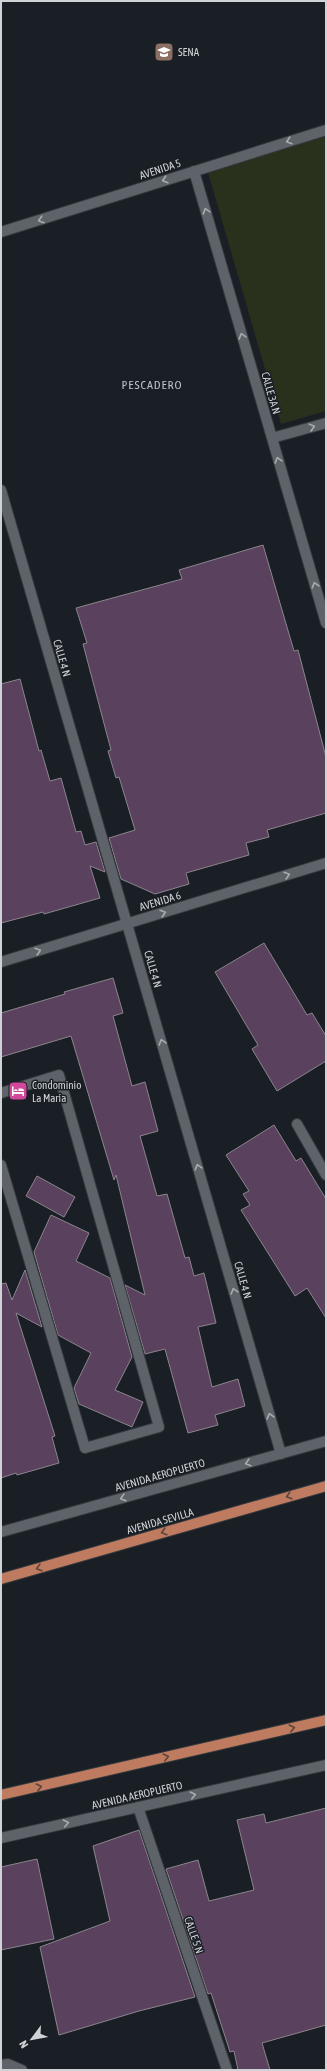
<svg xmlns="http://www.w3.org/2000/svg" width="327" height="2071" font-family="'Asap Condensed',sans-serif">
	<rect width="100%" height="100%" fill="#1a1f25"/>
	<path fill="#29301c" d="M326 136V411L281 424 207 169Z"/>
	<path fill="#5a415e" stroke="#8b858c" d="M263 545 294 651 298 650 326 757V813L267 830 269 837 246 843 249 855 186 873 189 884 155 894 121 879 109 838 135 830 119 777 116 778 108 751 111 750 83 644 87 643 76 608 182 579 179 570Z
		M20 679 39 751 41 750 50 781 61 778 76 832 81 831 85 845 96 842 105 872 90 866 100 898 44 914 43 912 1 923V684Z
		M264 943 307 1015 312 1013 326 1036V1061L277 1091 252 1049 258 1045 215 972Z
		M113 978 123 1013 113 1016 132 1086 145 1082 158 1131 140 1136 157 1196 167 1194 185 1258 189 1257 194 1276 204 1273 216 1323 198 1327 212 1387 238 1379 245 1406 215 1415 218 1425 188 1433 165 1349 145 1354 125 1285 145 1295 116 1175 114 1180 71 1036 1 1057V1013L65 994 64 992Z
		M274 1125 296 1161 301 1158 326 1199V1318L307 1288 295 1296 241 1210 250 1205 243 1194 249 1191 226 1155Z
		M37 1176 75 1197 64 1217 26 1196Z
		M51 1215 89 1233 76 1261 110 1278 132 1357 115 1390 143 1402 132 1427 79 1404 74 1388 91 1353 58 1335 34 1252Z
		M25 1270 42 1327 16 1313 55 1436 52 1437 59 1463 17 1475 16 1473 1 1478V1284L6 1283 12 1300Z
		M326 1808V2025L262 2043 270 2070H238L234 2051 230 2052 211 1993 208 1994 166 1869 198 1860 209 1901 254 1890 237 1820 264 1814 266 1823Z
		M139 1830 195 1997 139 2011 59 2035 40 1947 110 1921 93 1846Z
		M37 1859 54 1939 1 1950V1867Z"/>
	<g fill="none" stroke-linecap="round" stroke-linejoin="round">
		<g stroke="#35393e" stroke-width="12">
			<path id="minor" d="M194 171 326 623
				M1 232 326 130
				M272 438 326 423
				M1 490 281 1454
				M1 962 326 863
				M1 1093 59 1075 159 1427 85 1448 1 1165
				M297 1124 326 1175
				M1 1532 326 1441
				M138 1807 227 2070
				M1 1838 326 1765
				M1 2065 8 2064 22 2070"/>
		</g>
		<g stroke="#35393e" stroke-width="12">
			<path id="major" d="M1 1579 326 1486
				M1 1795 326 1720"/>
		</g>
		<use href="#minor" stroke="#5d6369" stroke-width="10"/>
		<use href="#major" stroke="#be7b5f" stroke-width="10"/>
	</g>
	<defs><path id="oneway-chevron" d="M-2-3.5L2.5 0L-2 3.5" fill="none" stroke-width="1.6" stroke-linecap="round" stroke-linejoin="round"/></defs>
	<g stroke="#a7acb0">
		<use href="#oneway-chevron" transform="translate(289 141) rotate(163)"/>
		<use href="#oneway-chevron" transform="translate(165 180) rotate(162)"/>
		<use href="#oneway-chevron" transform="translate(206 211) rotate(-106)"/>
		<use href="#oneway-chevron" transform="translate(41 220) rotate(162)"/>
		<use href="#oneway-chevron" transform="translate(242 336) rotate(-106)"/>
		<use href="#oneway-chevron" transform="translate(312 427) rotate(-15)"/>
		<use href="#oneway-chevron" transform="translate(278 460) rotate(-106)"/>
		<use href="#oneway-chevron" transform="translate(315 585) rotate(-106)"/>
		<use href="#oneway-chevron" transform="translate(287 875) rotate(-17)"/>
		<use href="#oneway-chevron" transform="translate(163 913) rotate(-17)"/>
		<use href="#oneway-chevron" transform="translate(38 951) rotate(-17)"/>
		<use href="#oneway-chevron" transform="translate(162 1042) rotate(-106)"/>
		<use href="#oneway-chevron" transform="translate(198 1167) rotate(-106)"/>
		<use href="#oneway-chevron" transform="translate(234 1291) rotate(-106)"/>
		<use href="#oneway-chevron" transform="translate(270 1416) rotate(-106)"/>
		<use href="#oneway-chevron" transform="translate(248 1463) rotate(164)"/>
		<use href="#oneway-chevron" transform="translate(123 1498) rotate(164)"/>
		<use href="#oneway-chevron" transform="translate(193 1795) rotate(-13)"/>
		<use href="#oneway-chevron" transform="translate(66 1823) rotate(-13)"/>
	</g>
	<g stroke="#5c443c">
		<use href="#oneway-chevron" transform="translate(289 1496) rotate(164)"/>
		<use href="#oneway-chevron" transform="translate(164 1532) rotate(164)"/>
		<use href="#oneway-chevron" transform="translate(39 1568) rotate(164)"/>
		<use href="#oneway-chevron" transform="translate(292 1728) rotate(-13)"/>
		<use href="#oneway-chevron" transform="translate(166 1757) rotate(-13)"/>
		<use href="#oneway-chevron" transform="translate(39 1787) rotate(-13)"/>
	</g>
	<defs>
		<g id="university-square" transform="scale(1)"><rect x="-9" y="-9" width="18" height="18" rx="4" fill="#8d6e63" stroke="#1a1f25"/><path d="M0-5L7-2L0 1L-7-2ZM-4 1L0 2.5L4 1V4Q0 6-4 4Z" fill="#fff"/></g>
		<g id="hotel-square" transform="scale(1)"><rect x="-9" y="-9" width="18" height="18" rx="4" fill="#d1479c" stroke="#1a1f25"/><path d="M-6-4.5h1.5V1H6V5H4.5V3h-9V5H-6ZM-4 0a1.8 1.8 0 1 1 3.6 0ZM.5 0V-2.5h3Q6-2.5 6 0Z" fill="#fff"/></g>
	</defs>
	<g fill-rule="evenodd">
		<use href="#university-square" x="164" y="52"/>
		<use href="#hotel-square" x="18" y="1091"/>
	</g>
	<g text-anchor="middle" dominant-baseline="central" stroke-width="3" stroke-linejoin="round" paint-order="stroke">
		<g font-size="11" fill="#cfd3d6" stroke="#1a1f25" text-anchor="start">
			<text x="178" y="52">SENA</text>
			<text x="32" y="1085">Condominio<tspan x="32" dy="13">La María</tspan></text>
		</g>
		<g font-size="11" fill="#cfd3d6" stroke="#1a1f25">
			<text transform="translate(160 169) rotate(-18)">AVENIDA 5</text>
			<text transform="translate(271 393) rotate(74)">CALLE 3A N</text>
			<text transform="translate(62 658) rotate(74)">CALLE 4 N</text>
			<text transform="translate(160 901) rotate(-17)">AVENIDA 6</text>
			<text transform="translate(153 969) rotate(74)">CALLE 4 N</text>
			<text transform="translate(243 1280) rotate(74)">CALLE 4 N</text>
			<text transform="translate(160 1475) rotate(-16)">AVENIDA AEROPUERTO</text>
			<text transform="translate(160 1521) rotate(-16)">AVENIDA SEVILLA</text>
			<text transform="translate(137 1795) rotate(-13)">AVENIDA AEROPUERTO</text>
			<text transform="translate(194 1935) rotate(71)">CALLE 5 N</text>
		</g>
		<g font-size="12" letter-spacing="1" fill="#bbc2ca" stroke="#1a1f25">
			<text x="152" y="385">PESCADERO</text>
		</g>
	</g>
	<rect width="327" height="2071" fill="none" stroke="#cfd3d6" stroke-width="4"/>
	<g transform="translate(32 2039) rotate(238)" stroke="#1a1f25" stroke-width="3" paint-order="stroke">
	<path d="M0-3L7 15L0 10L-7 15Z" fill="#cfd3d6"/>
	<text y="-6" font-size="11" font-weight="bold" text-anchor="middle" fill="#cfd3d6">N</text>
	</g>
</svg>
